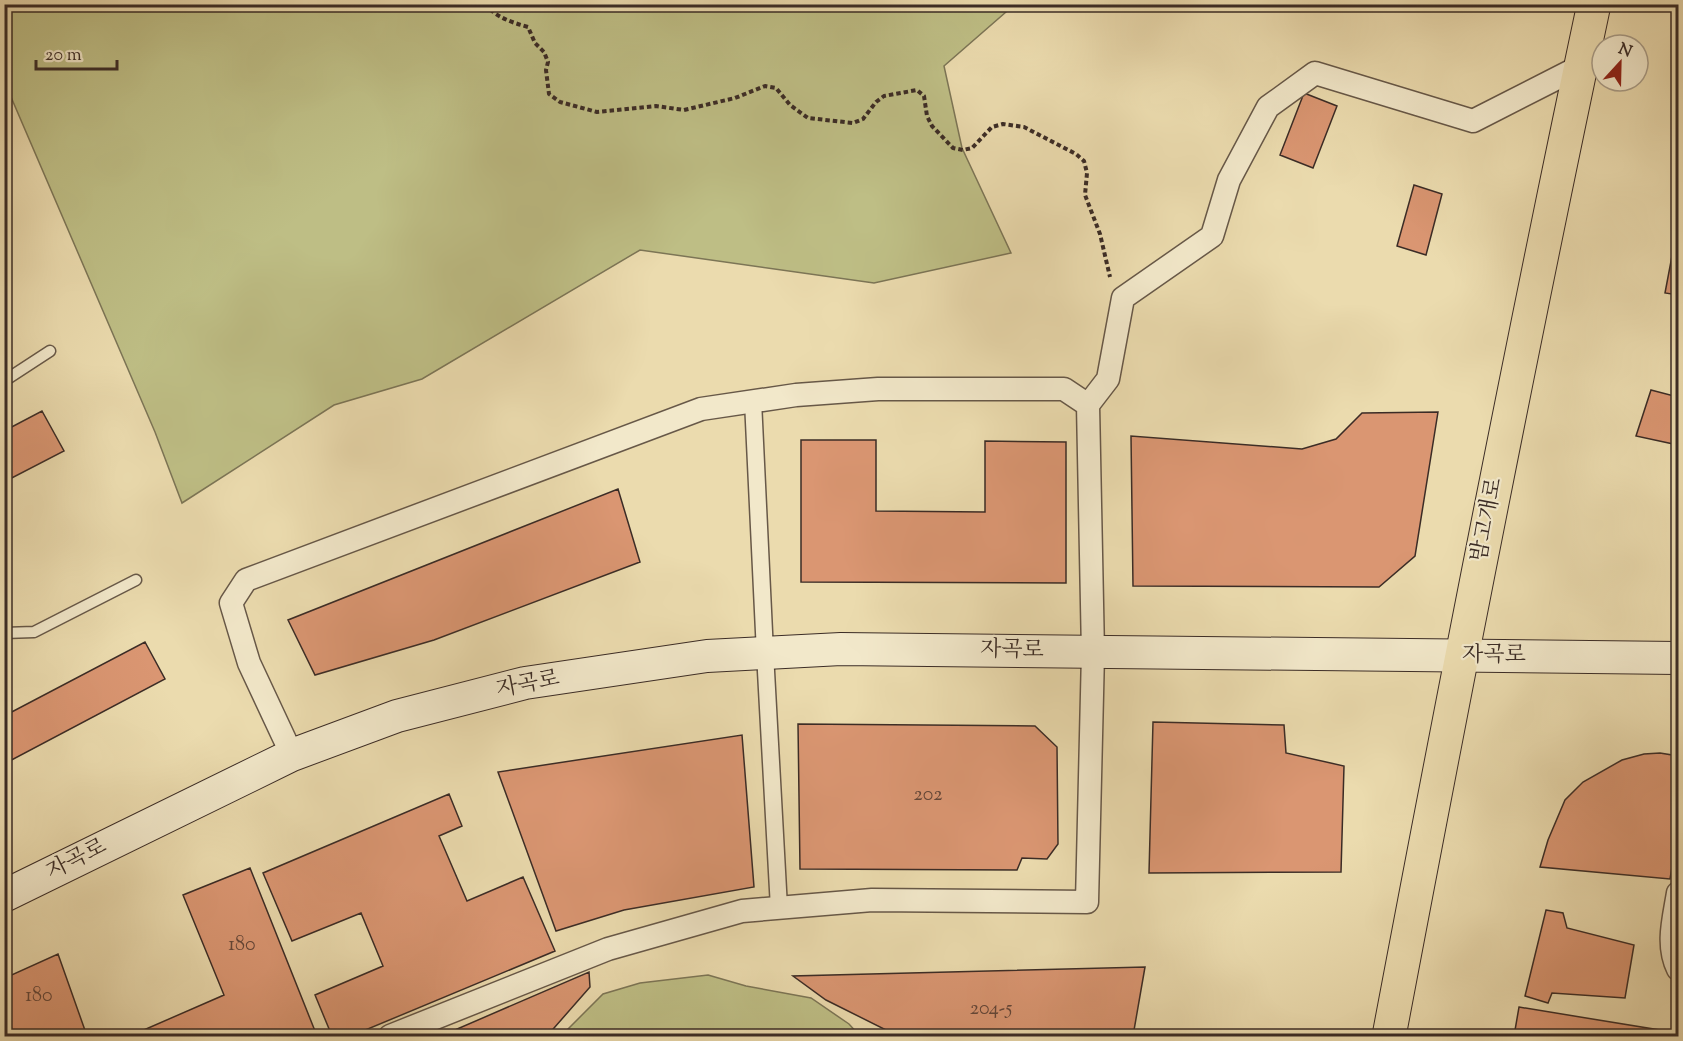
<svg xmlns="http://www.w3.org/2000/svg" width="1683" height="1041" font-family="'Sorts Mill Goudy','Noto Serif KR',serif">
	<rect width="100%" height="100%" fill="#ebdbae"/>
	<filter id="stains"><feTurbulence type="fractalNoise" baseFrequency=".00333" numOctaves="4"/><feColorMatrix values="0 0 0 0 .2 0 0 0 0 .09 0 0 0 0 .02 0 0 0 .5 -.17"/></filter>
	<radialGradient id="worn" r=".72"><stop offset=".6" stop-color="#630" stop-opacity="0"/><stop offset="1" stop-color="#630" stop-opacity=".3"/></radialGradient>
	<path fill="#bebe85" stroke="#7c7556" stroke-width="1.5" d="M4 5H1014L944 66 962 148 1011 253 874 283 640 250 422 379 334 405 182 503 155 432 5 83Z
		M708 975 746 986 811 998 849 1024 860 1036H561L603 994 640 983Z"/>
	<path fill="#da9672" stroke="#3b2c26" stroke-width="1.5" d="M1304 93 1337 106 1313 168 1280 155Z
		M1414 185 1442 194 1426 255 1397 246Z
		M1675 240 1678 241V295L1665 293Z
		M1651 390 1678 397V445L1636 436Z
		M42 411 64 451 4 482V431Z
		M1438 412 1415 556 1379 587 1133 586 1131 436 1302 449 1336 439 1362 413Z
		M801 440H876V511L985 512V441L1066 442V583L801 582Z
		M618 489 640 562 434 640 315 675 288 620Z
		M145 642 165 679 4 764V716Z
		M1153 722 1284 725 1286 753 1344 766 1341 872 1149 873Z
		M798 724 1035 726 1057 747 1058 844 1047 859 1022 858 1017 870 800 869Z
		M742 735 754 887 624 910 556 931 498 772Z
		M1660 753 1678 756V833L1670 879 1540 867 1548 840 1565 800 1583 782 1622 760 1644 754Z
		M449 794 462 826 439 836 467 901 523 877 555 951 351 1036H332L315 995 383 966 361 913 292 941 263 873Z
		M250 868 317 1036H130L224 995 183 895Z
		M1546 910 1563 913 1567 928 1634 945 1625 998 1552 993 1548 1003 1525 996Z
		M58 954 87 1036H15L4 1010V982L7 977Z
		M1145 967 1133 1036H898L826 1000 793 976Z
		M589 972 590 987 547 1036H441Z
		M1519 1007 1678 1033V1036H1514Z"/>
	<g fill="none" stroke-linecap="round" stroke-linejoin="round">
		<g stroke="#675848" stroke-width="13">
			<path id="service" d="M4 381 50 351
				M4 633 34 632 136 580"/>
		</g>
		<g stroke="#675848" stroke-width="19">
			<path id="pedestrian" d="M753 401 765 653 779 908"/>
		</g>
		<g stroke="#675848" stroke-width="25">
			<path id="minor" d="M1088 405 1108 379 1123 298 1212 236 1229 180 1268 107 1315 73 1473 121 1581 66
				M292 755 249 663 231 603 246 580 701 409 796 395 878 389H1064L1088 405 1093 653 1087 902 872 900 742 911 608 949 390 1036
				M1678 893C1674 918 1666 945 1678 969"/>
		</g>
		<g stroke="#3b2c26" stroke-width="34">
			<path id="secondary" d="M4 896 292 755 397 716 525 683 707 656 841 649 1678 658"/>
		</g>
		<g stroke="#3b2c26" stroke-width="35">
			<path id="primary" d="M1389 1036C1454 692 1521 348 1594 4"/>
		</g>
		<path stroke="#3b2c26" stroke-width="4" stroke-dasharray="4.5 3" stroke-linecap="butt" d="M485 4C497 18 511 22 528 27L535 43 544 52 548 62 546 70 549 94 560 102 597 112 656 106 684 110 735 98 765 86 776 88 790 105 808 118 853 123 863 119 876 102 884 96 917 90 924 96 927 116 932 126 953 148 963 150 972 148 992 127 1003 124 1024 127 1076 154 1084 161 1087 173 1085 195 1100 234 1110 277"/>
		<use href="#service" stroke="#f2e8ca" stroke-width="10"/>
		<use href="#pedestrian" stroke="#f2e8ca" stroke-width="16"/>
		<use href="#minor" stroke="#f2e8ca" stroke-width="22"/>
		<use href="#secondary" stroke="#f2e8ca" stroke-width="32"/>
		<use href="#primary" stroke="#ebdbae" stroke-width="33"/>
	</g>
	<g text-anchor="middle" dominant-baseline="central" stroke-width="4.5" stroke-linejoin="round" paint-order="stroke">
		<g font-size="20" fill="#634639">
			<text x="928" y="795">202</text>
			<text x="242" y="945">180</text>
			<text x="39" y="996">180</text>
			<text x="991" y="1009">204-5</text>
		</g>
		<g font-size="22" fill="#3b2c26" stroke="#f2e8ca">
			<text transform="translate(1488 520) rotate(-79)">밤고개로</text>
			<text transform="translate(1012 651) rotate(1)">자곡로</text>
			<text x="1494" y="656">자곡로</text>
			<text transform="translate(528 685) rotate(-11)">자곡로</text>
			<text transform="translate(77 860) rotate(-27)">자곡로</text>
		</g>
	</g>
	<rect width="1683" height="1041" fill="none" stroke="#ebdbae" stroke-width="24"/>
	<rect x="6" y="6" width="1671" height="1029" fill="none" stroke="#3b2c26" stroke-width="3"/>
	<rect x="12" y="12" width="1659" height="1017" fill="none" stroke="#3b2c26" stroke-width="1.5"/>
	<g transform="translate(1620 63) rotate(22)"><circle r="28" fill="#f2e8ca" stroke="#a99d88" stroke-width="1.5"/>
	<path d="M0-4.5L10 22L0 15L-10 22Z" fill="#8f2418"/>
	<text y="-9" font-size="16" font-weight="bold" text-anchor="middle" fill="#3b2c26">N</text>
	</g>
	<path d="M36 60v9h81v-9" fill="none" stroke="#3b2c26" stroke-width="3"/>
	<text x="45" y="60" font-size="18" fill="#3b2c26" stroke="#f2e8ca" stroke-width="4.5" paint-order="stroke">20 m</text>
	<rect width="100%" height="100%" filter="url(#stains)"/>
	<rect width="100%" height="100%" fill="url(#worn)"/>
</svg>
